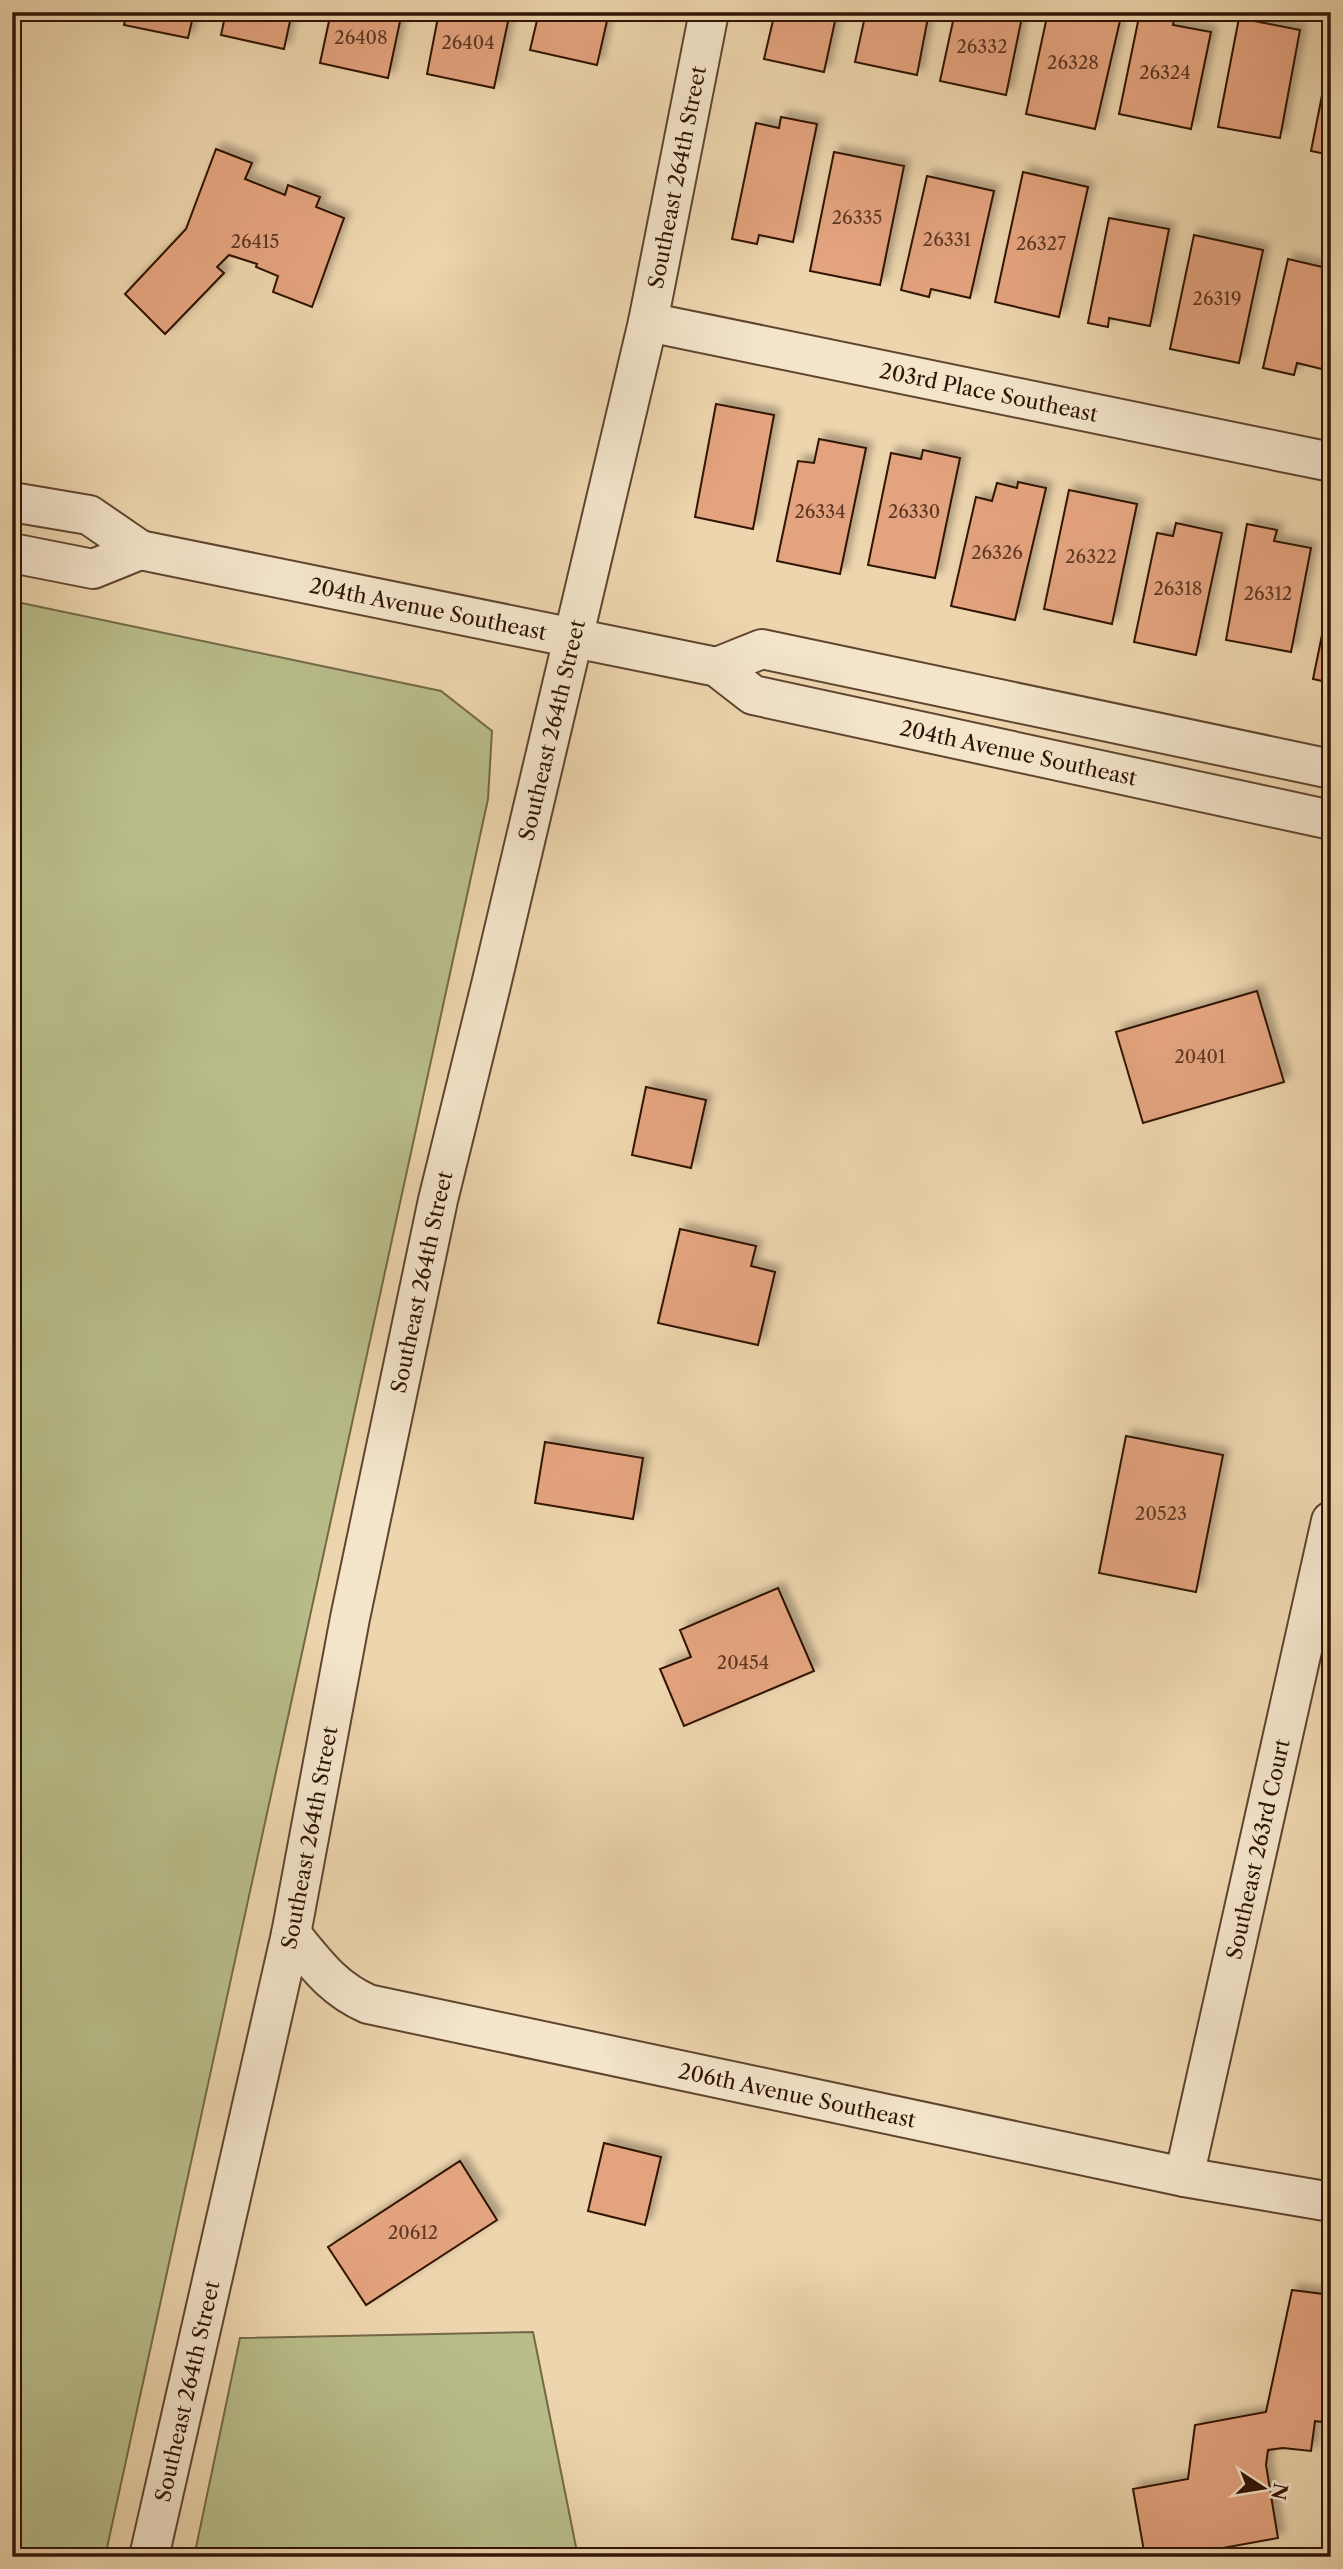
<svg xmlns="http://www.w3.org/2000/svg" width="1343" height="2569" font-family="'Libre Caslon Text',serif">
	<defs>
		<filter id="shadow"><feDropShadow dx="6" dy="-6" stdDeviation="3.5" flood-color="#0004"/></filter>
	</defs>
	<rect width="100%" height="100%" fill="#edd5ad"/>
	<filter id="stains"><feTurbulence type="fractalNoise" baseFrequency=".00286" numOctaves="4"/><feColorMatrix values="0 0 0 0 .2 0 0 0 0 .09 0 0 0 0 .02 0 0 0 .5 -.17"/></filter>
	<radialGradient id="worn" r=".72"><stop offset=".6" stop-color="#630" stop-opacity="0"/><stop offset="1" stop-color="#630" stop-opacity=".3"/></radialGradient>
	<path fill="#b8bd8a" stroke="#746848" stroke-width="2" d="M12 601 441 691 492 731 488 799 105 2557H12Z
		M533 2332 578 2557H194L240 2338Z"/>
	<path fill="#e3a37e" stroke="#301306" stroke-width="2" filter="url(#shadow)" d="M127 12H194L188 38 124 25Z
		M226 12H292L284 49 221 35Z
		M331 12H402L388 78 320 63Z
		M439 12H510L494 88 427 74Z
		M539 12H609L597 65 530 50Z
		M775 12H837L824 72 764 59Z
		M866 12H929L917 75 855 62Z
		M955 12H1023L1006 95 940 81Z
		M1048 12H1122L1095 129 1026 114Z
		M1140 12 1175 14 1173 25 1211 32 1191 129 1119 114Z
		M1239 18 1300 30 1280 138 1218 127Z
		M1331 50V155L1311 151Z
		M781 117 817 124 793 242 759 235 757 244 732 239 756 123 779 128Z
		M216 149 252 163 245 179 285 195 288 185 320 197 316 207 344 218 312 307 273 292 278 276 256 267 257 264 229 255 217 267 224 273 165 334 125 294 186 229Z
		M834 152 904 166 880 285 810 271Z
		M1023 172 1088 187 1059 317 995 302Z
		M927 176 994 191 970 298 931 289 929 297 901 290Z
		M1109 218 1169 229 1150 326 1109 318 1108 327 1088 323Z
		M1194 235 1263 250 1239 363 1170 349Z
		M1288 259 1331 269 1330 371 1297 363 1294 375 1263 368Z
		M716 404 774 415 753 529 695 517Z
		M819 439 866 448 840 574 777 561 798 461 814 463Z
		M923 450 960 458 935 578 868 565 891 453 921 459Z
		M1018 482 1046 488 1015 620 951 606 976 497 992 501 997 483 1017 488Z
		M1069 490 1137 504 1112 624 1044 609Z
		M1176 523 1222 533 1196 655 1134 642 1157 533 1173 536Z
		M1247 524 1277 530 1274 541 1311 548 1291 652 1226 640Z
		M1331 591V683L1313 679Z
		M1257 991 1284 1082 1143 1123 1116 1032Z
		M646 1087 706 1100 691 1168 632 1155Z
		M680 1229 756 1246 751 1266 775 1272 758 1345 658 1323Z
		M1126 1436 1223 1455 1196 1592 1099 1573Z
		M545 1442 643 1458 633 1519 535 1503Z
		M778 1588 814 1671 684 1726 660 1669 691 1657 680 1630Z
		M604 2143 661 2157 645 2225 588 2211Z
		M460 2161 497 2220 366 2305 328 2247Z
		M1292 2290 1331 2295V2423L1315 2421 1311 2451 1283 2448 1268 2450 1266 2465 1278 2538 1173 2557H1145L1133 2489 1188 2479 1195 2425 1266 2412Z"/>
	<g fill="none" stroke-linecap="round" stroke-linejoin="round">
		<g stroke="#5f4430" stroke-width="42">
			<g id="street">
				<path id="s1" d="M648 322 1331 462"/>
				<path d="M12 502 89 515 140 550 93 569 12 553"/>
				<path id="s2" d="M140 550 717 667 753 695 1331 820"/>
				<path d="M717 667 762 649 1331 769"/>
				<path id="s3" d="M291 1934C316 1964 332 1988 368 2004L1184 2177 1331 2202"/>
				<path id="s4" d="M1184 2177 1331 1521"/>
				<path id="s5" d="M149 2557 291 1934 350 1618 438 1200 491 985 648 322 709 12"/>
			</g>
		</g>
		<use href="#street" stroke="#f3e4ca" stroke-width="38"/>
	</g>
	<g text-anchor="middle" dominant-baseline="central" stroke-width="7" stroke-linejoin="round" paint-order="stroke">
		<g font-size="18" fill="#5d3724">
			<text x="361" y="38">26408</text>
			<text x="468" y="43">26404</text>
			<text x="982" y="47">26332</text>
			<text x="1073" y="63">26328</text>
			<text x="1165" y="73">26324</text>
			<text x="857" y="218">26335</text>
			<text x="947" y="240">26331</text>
			<text x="255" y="242">26415</text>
			<text x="1041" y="244">26327</text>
			<text x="1217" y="299">26319</text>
			<text x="820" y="512">26334</text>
			<text x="914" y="512">26330</text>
			<text x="997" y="553">26326</text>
			<text x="1091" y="557">26322</text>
			<text x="1178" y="589">26318</text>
			<text x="1268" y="594">26312</text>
			<text x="1200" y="1057">20401</text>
			<text x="1161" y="1514">20523</text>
			<text x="743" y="1663">20454</text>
			<text x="413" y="2233">20612</text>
		</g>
		<g font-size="21" fill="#301306" stroke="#f3e4ca">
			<text stroke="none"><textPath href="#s5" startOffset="2438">Southeast 264th Street</textPath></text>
			<text stroke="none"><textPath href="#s1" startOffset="348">203rd Place Southeast</textPath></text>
			<text stroke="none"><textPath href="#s2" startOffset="294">204th Avenue Southeast</textPath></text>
			<text stroke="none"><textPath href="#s5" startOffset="1871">Southeast 264th Street</textPath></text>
			<text stroke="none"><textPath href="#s2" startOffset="906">204th Avenue Southeast</textPath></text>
			<text stroke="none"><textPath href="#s5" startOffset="1304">Southeast 264th Street</textPath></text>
			<text stroke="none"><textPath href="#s5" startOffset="737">Southeast 264th Street</textPath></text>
			<text stroke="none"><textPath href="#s4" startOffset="336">Southeast 263rd Court</textPath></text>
			<text stroke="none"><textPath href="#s3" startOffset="544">206th Avenue Southeast</textPath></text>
			<text stroke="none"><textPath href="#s5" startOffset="170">Southeast 264th Street</textPath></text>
		</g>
	</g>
	<rect width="1343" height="2569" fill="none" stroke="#edd5ad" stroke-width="42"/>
	<rect x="14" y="14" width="1315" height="2541" fill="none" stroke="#301306" stroke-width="3.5"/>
	<rect x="21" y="21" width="1301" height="2527" fill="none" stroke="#301306" stroke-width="2"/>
	<g transform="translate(1263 2488) rotate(102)" stroke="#f3e4ca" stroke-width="5" paint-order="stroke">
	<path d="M0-5L12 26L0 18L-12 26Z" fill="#301306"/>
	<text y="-10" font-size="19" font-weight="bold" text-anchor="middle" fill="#301306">N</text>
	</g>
	<rect width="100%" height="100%" filter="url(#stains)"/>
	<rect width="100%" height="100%" fill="url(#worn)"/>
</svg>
